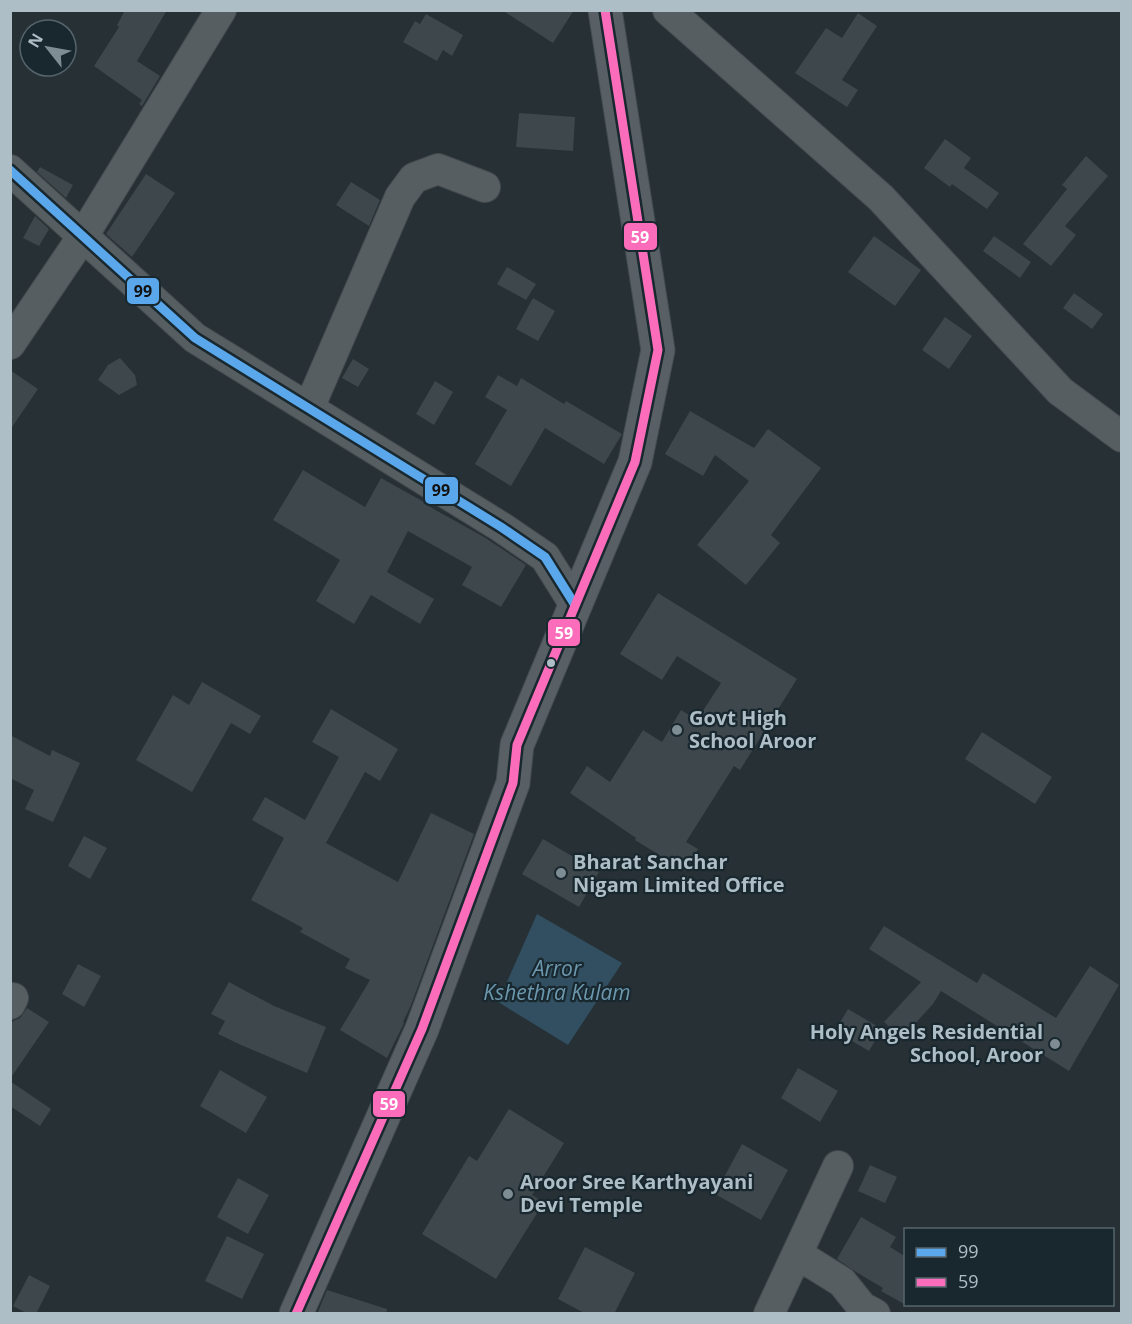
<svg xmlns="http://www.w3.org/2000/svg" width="1132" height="1324" viewBox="0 0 1132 1324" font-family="'Open Sans',sans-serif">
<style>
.water{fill:#314f60}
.building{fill:#3e474b}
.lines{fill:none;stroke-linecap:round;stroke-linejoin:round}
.minor-casing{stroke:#444b4f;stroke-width:32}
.major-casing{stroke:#434c51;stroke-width:35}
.minor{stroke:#565e62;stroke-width:30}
.major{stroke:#586065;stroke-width:33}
.bus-1-casing{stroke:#19282f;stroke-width:14}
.bus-2-casing{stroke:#19282f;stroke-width:14}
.bus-1{stroke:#5aa8eb;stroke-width:9}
.bus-2{stroke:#fb6dba;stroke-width:9}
.bus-dot{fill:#aebec7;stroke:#19282f;stroke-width:2}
.poi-dot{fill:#7e8c94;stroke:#19282f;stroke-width:2}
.labels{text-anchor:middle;stroke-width:4.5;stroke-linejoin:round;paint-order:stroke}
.poi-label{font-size:20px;font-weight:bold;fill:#aebec7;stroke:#19282f;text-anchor:start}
.water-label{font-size:21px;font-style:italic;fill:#6c97ad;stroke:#19282f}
.line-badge{stroke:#19282f;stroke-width:2}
.badge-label{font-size:16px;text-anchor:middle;font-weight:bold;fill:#fff}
.pale-badge-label{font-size:16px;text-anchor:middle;font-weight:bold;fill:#111}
</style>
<rect width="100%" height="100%" fill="#263035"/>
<!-- water -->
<path class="water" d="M537,914l85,49 -54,82 -70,-43z"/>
<!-- building -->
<path class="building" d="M125,10h42l-30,51 23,15 -18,30 -3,-2 3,-4 -48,-34 25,-39 -2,-2z
M502,10h72l-21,33z
M858,13l19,13 -35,54 16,10 -11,17 -52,-34 31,-45 16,10z
M426,14l37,21 -11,21 -9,-6 -6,11 -34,-19 12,-21 5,3z
M519,113l56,4 -2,34 -57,-4z
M945,139l26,19 -7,10 35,25 -12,16 -35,-25 -2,3 -26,-19z
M1086,156l22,20 -43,50 11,9 -25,31 -28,-22 44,-55 -5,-4z
M40,167l33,18 -7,13 -29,-26z
M146,174l29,19 -43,64 -26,-23z
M351,182l29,18 -11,26 -33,-21z
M35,216l14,13 -10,17 -16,-8z
M874,236l47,34 -26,36 -47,-34z
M994,236l37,26 -11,16 -37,-27z
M507,267l29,17 -10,16 -29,-16z
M1074,293l29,21 -11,15 -29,-21z
M533,298l22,13 -17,30 -22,-12z
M945,317l27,19 -23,33 -27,-19z
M120,358l15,17 2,10 -18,10 -21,-15 10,-15z
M353,359l16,10 -11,18 -16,-9z
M10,370l28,19 -28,41z
M498,375l19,11 4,-8 43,26 2,-3 56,33 -18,30 -59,-36 -34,58 -36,-22 32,-54 -22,-13z
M435,381l18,11 -19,33 -18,-11z
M690,411l64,37 14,-19 53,39 -50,67 9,8 -34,42 -49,-40 52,-64 -34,-26 -12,21 -38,-22z
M303,470l62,37 16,-29 43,24 -1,1 61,34 42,28 -25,42 -39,-22 10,-18 -64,-36 -21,41 47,27 -14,25 -49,-29 -17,29 -38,-23 24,-41 -67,-40z
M658,593l139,86 -57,91 -6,-4 -48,76 12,7 -13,22 -50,-31 1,-2 -66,-45 17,-27 23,16 33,-52 19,12 19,-32 16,10 24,-37 -44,-27 -15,24 -42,-26z
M202,682l59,34 -11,18 -19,-11 -39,69 -56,-32 37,-65 16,10z
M331,709l67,40 -18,32 -15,-9 -39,71 72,39 33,-69 43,21 -63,171 -8,17 1,1 -17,35 -47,-28 30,-50 -25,-12 5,-9 -50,-27 3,-4 -52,-28 33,-62 -32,-18 13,-23 40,23 34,-63 -27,-15z
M982,732l70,45 -17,27 -70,-45z
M10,735l40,21 2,-6 28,13 -27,59 -28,-13 9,-19 -24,-12z
M84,836l23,12 -17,31 -22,-13z
M543,839l56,33 -20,35 -57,-33z
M884,926l93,57 6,-10 73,45 34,-52 29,19 -50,86 -128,-80 -8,13 -31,34 -18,-16 37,-40 -52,-33z
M78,964l23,12 -17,31 -22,-13z
M229,982l45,24 52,21 -19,46 -66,-28 -23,-11 7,-13 -14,-7z
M27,1008l22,14 -39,57v-54l3,-4 7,-3z
M848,1009l34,20 -13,22 -34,-20z
M798,1068l40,23 -18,31 -39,-24z
M220,1070l47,27 -21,36 -46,-27z
M10,1081l41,28 -11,17 -30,-20z
M509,1109l55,34 -32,52 12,7 -48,77 -74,-45 47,-78 8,5z
M742,1144l46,26 -27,50 -46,-26z
M870,1165l27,12 -12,26 -27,-12z
M238,1178l31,17 -21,39 -31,-17z
M861,1217l35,20 -6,10 16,10v48l-25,-14 2,-3 -27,-16 -19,-13z
M227,1236l37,18 -22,45 -37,-18z
M585,1247l50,26 -21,41h-28l-28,-15z
M29,1275l21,11 -14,28h-8l-15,-8z
M327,1290l60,19 -1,5h-69z"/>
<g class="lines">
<defs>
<path id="minor" d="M668,10l213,188 179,193 62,46
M10,170l185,168 306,189 44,30 30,48
M10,344l73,-108 138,-226
M309,408l91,-211 14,-19 24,-9 47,18
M10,1004l3,-6
M797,1254l45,28 20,25 13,7
M769,1314l69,-148"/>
<path id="major" d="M296,1314l126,-285 91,-246 4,-38 118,-283 23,-112 -53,-340"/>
</defs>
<!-- minor casing -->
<use href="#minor" class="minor-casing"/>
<!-- major casing -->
<use href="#major" class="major-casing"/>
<!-- minor -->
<use href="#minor" class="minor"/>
<!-- major -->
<use href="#major" class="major"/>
<defs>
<path id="bus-1" d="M10,170l185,168 306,189 44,30 30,48"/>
<path id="bus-2" d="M296,1314l126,-285 91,-246 4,-38 118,-283 23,-112 -53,-340"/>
</defs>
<!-- bus-1 casing -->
<use href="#bus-1" class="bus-1-casing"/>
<!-- bus-2 casing -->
<use href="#bus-2" class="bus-2-casing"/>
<!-- bus-1 -->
<use href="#bus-1" class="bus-1"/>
<!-- bus-2 -->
<use href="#bus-2" class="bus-2"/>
</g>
<!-- markers -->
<circle class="bus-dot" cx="551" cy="663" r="5"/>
<g class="poi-dot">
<circle cx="677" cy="730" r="6"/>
<circle cx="561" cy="873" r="6"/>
<circle cx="1055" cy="1044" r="6"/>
<circle cx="508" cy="1194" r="6"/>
</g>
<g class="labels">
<!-- poi labels -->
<g class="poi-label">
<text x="689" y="725">Govt High<tspan x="689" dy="23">School Aroor</tspan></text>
<text x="573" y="869">Bharat Sanchar<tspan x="573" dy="23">Nigam Limited Office</tspan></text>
<text x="1043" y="1039" text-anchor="end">Holy Angels Residential<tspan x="1043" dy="23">School, Aroor</tspan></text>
<text x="520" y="1189">Aroor Sree Karthyayani<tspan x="520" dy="23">Devi Temple</tspan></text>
</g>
<!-- water labels -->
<g class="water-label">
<text x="557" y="976">Arror<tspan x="557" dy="24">Kshethra Kulam</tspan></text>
</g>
</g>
<g class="line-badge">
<rect x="623" y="222" width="35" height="29" rx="6" fill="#fb6dba"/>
<rect x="126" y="277" width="34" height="28" rx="6" fill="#5aa8eb"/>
<rect x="424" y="476" width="35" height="29" rx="6" fill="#5aa8eb"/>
<rect x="547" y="618" width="34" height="29" rx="6" fill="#fb6dba"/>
<rect x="372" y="1090" width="34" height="28" rx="6" fill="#fb6dba"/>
</g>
<g class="badge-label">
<text x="640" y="243">59</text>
<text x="564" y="639">59</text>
<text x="389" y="1110">59</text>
</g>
<g class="pale-badge-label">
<text x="143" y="297">99</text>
<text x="441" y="496">99</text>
</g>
<!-- border -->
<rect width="1132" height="1324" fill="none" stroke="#aebec7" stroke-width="24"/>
<!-- legend -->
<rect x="904" y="1228" width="210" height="78" fill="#19282f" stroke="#55646c" stroke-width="1.5"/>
<rect x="916" y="1248" width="30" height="9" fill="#5aa8eb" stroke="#55646c" stroke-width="1.5"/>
<text x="958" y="1258" font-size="18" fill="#aebec7">99</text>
<rect x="916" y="1278" width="30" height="9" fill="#fb6dba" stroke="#55646c" stroke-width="1.5"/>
<text x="958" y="1288" font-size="18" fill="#aebec7">59</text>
<!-- north arrow -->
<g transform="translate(48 48) rotate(301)"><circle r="28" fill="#19282f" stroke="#55646c" stroke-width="1.5"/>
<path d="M0-4.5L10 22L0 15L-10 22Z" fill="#7e8c94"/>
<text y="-9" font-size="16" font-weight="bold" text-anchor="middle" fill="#aebec7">N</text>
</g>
</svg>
